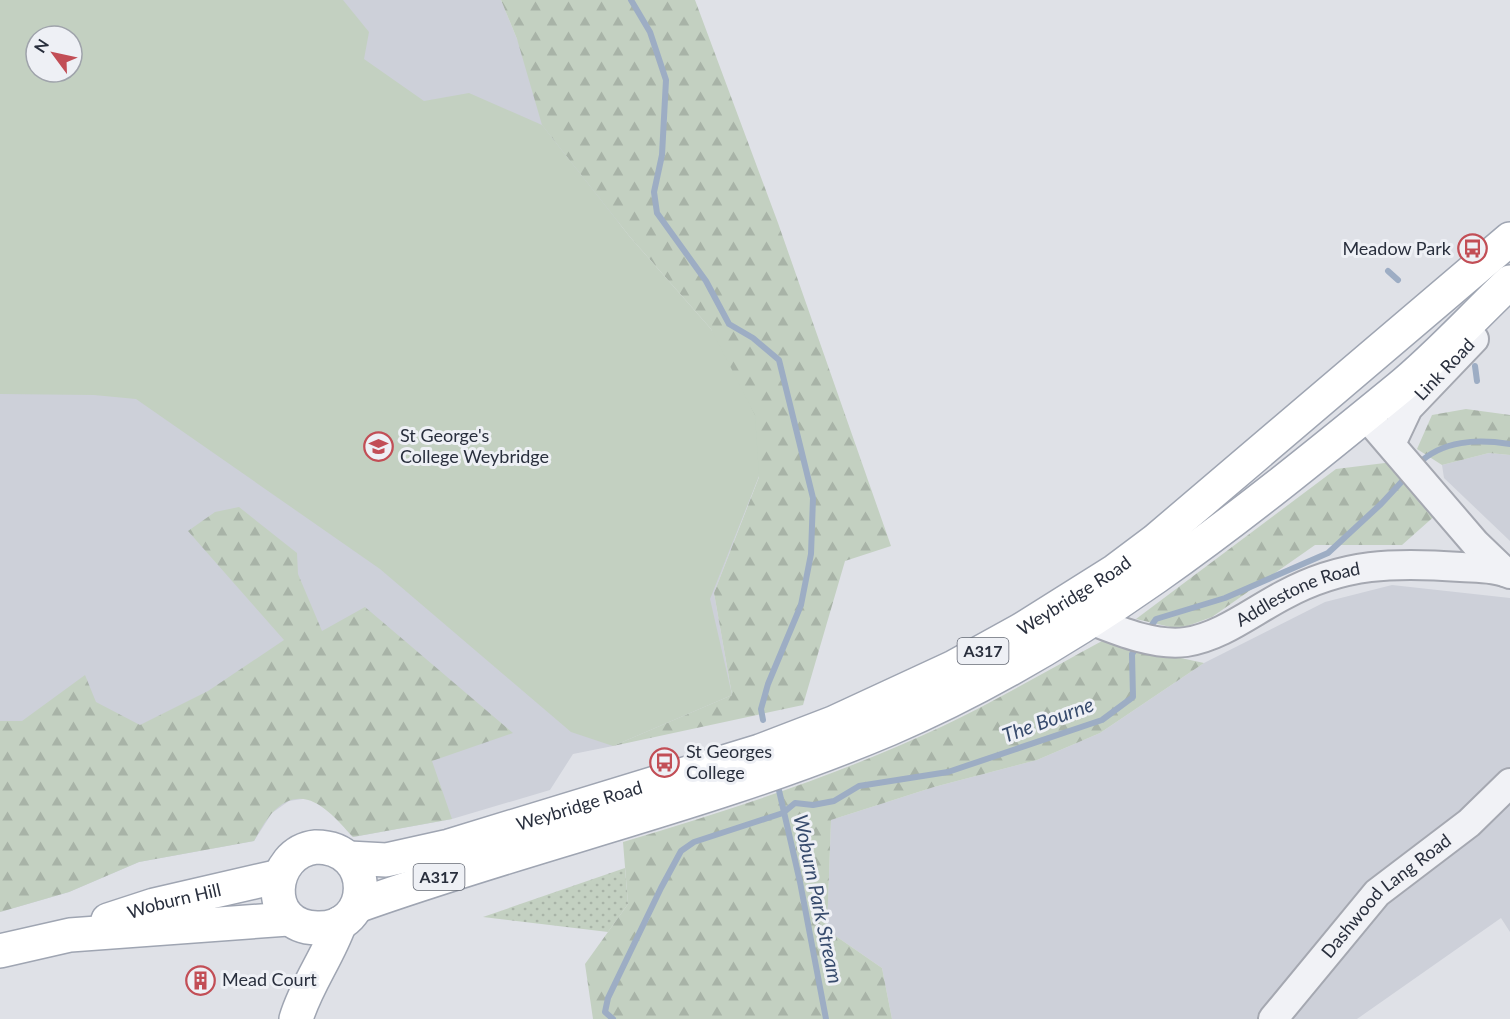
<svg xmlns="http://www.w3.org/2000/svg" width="1510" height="1019" viewBox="0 0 1510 1019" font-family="Lato,sans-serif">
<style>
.built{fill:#cdd0d9;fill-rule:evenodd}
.grass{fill:url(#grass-dots)}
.forest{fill:url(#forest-firs)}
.pitch{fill:#c3d0c1;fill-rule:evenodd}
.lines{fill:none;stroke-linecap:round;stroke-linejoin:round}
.stream{stroke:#9dadc4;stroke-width:6}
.minor-casing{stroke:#a5a8b1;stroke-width:32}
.major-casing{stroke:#9fa5b2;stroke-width:36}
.minor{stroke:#f1f2f6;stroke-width:28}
.major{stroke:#fff;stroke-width:33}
.labels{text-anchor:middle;stroke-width:6;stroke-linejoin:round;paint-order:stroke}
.shield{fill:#eef0f5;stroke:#646974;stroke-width:1.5}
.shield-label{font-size:16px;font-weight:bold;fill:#292f3d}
.poi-label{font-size:18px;fill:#292f3d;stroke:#eef0f5;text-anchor:start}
.street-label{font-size:18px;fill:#292f3d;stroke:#eef0f5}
.water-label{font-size:20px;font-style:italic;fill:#374b6d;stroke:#eef0f5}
</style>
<defs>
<pattern id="grass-dots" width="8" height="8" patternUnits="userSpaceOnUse" patternTransform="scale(1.5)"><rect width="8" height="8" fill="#c3d0c1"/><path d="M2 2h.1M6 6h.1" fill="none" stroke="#a8b3a7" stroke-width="1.8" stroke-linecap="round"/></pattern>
<pattern id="forest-firs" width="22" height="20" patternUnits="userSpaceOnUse" patternTransform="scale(1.5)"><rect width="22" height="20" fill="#c3d0c1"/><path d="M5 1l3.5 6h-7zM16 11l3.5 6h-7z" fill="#a8b3a7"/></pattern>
</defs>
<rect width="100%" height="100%" fill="#dfe1e7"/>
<!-- built -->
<path class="built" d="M0,0h501l16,39 242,437 -45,117 18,102 -119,51 -40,8 -23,36 -98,29 -99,18 -23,-26 -21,-13 -20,3 -17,12 -18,28 -115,21 -70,30 -69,20zM36,36h36v36h-36z
M1489,453l21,2v86l-66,-63 -2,-13z
M1392,585l118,13v334l-9,-14 -144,101h-465l-10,-51 -55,-38 4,-110 103,-33 103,-27 63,-27 104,-70 121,-61z"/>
<!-- grass -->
<path class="grass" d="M625,868l3,36 -20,28 -125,-15z"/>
<!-- forest -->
<path class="forest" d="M501,0h194l83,223 113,323 -46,15 -42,144 -190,41 119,-51 -18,-102 45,-116 -48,-148 -81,-92 -88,-112 -25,-86z
M1466,409l44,6v40l-21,-2 -47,12 -25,-16 15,-34z
M1393,462l45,51 -36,32h-87l-103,72 -33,12 -43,-10 200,-150z
M239,507l58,46 1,21 24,57 43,-24 148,126 -81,28 20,58 -99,18c-22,-24 -49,-58 -81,-24 -7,8 -13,19 -18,28l-115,21 -70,30 -69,20v-191h22l63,-46 11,27 44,23 68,-34 76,-51 -96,-109 27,-19z
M1102,641l102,22 -104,70 -63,27 -103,27 -103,33 -4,110 55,38 10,51h-299l-8,-55 43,-60 -5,-62c110,-33 213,-66 318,-115 55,-26 107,-57 161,-86z"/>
<!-- pitch -->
<path class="pitch" d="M0,0h343l26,32 -5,27 60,42 45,-8 73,32 88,112 81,92 44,86 4,61 -49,123 22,96 -119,51 -42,-14 -191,-163 -244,-170 -42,-4 -94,-1zM36,36h36v36h-36z"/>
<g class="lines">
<!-- stream -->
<path class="stream" d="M631,0l19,32 16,48 -4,75 -8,37 3,21 49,68 23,43 24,14 26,22 34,138 -2,56 -10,51 -33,79 -7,25 2,11
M1388,271l10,9
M1475,366l2,15
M1418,464c25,-24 59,-25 92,-20
M1147,632l9,-13 69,-21 103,-45 53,-49 26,-28
M778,786l22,96 26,137
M613,1019l-8,-7 3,-14 53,-110 20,-37 13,-9 89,-29 12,-10 18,2 21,-4 25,-15 89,-14 154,-52 31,-23 -1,-43 6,-8"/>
<defs>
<g id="minor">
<path d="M1366,416l109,127 30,29"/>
<path id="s1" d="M1391,444l17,-36 66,-69"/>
<path id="s2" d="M1093,621c28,11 63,25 93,21 35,-5 67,-31 98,-47 59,-32 111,-33 177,-28 16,1 34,0 49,7"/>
<path id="s3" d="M1273,1019l104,-126 92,-70 41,-40"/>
</g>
<g id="major">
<path d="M316,847c60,0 58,83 1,81 -55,-1 -48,-76 -1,-81z"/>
<path id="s4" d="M349,858l37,2 63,-14 311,-95 73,-28 121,-56 67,-37 94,-59 40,-30 355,-302"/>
<path d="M357,906c176,-63 360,-104 532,-177 192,-82 350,-210 510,-341 39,-32 74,-71 111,-106"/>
<path id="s5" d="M108,920l46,-15 126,-29"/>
<path d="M0,951l70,-16 218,-16"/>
<path d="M296,1019c10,-34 32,-62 44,-96"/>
</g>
</defs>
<!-- minor casing -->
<use href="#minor" class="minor-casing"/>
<!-- major casing -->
<use href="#major" class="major-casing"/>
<!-- minor -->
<use href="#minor" class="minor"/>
<!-- major -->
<use href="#major" class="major"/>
</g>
<!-- icons -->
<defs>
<symbol id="bus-ring" viewBox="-11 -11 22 22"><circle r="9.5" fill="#eef0f5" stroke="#c24e56" stroke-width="1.5"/><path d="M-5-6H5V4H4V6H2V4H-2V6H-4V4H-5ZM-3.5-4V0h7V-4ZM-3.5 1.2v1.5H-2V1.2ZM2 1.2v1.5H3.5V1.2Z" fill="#c24e56"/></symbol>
<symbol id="school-ring" viewBox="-11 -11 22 22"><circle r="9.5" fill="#eef0f5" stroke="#c24e56" stroke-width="1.5"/><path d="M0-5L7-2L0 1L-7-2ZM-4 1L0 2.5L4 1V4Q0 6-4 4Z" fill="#c24e56"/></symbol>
<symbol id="building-ring" viewBox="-11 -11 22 22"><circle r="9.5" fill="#eef0f5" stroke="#c24e56" stroke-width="1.5"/><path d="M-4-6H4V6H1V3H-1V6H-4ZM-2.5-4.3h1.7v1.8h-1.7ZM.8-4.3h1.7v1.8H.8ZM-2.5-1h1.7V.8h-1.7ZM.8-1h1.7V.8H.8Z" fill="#c24e56"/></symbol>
</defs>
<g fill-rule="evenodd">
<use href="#bus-ring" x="1456" y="232" width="33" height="33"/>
<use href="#school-ring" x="362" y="430" width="33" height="33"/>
<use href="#bus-ring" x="648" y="746" width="33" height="33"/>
<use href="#building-ring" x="184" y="964" width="33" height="33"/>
</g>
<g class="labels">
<!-- shield labels -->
<g class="shield">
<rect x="957.5" y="638" width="51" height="26" rx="4.5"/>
<rect x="413.5" y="864" width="51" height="26" rx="4.5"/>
</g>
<g class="shield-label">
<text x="983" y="657">A317</text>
<text x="439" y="883">A317</text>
</g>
<!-- poi labels -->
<g class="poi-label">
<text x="1451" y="255" text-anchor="end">Meadow Park</text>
<text x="400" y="442">St George's<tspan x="400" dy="21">College Weybridge</tspan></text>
<text x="686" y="758">St Georges<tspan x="686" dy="21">College</tspan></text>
<text x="222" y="986">Mead Court</text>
</g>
<!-- street labels -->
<g class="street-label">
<text dy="6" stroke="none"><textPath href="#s1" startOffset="93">Link Road</textPath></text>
<text dy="6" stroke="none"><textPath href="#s4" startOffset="778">Weybridge Road</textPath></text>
<text dy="6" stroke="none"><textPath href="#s2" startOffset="219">Addlestone Road</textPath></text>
<text dy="6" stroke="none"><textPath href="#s4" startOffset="238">Weybridge Road</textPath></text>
<text dy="6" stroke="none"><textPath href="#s3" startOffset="168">Dashwood Lang Road</textPath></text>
<text dy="6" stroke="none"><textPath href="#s5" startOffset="69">Woburn Hill</textPath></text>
</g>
<!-- water labels -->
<g class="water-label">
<text transform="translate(1048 720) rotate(-20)" y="7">The Bourne</text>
<text transform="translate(818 899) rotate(78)" y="7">Woburn Park Stream</text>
</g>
</g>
<!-- north arrow -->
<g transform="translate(54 54) rotate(303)"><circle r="28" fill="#eef0f5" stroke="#9fa3ab" stroke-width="1.5"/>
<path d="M0-4.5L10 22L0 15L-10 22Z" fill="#c24e56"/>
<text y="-9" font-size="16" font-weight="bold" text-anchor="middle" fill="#292f3d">N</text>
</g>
</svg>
